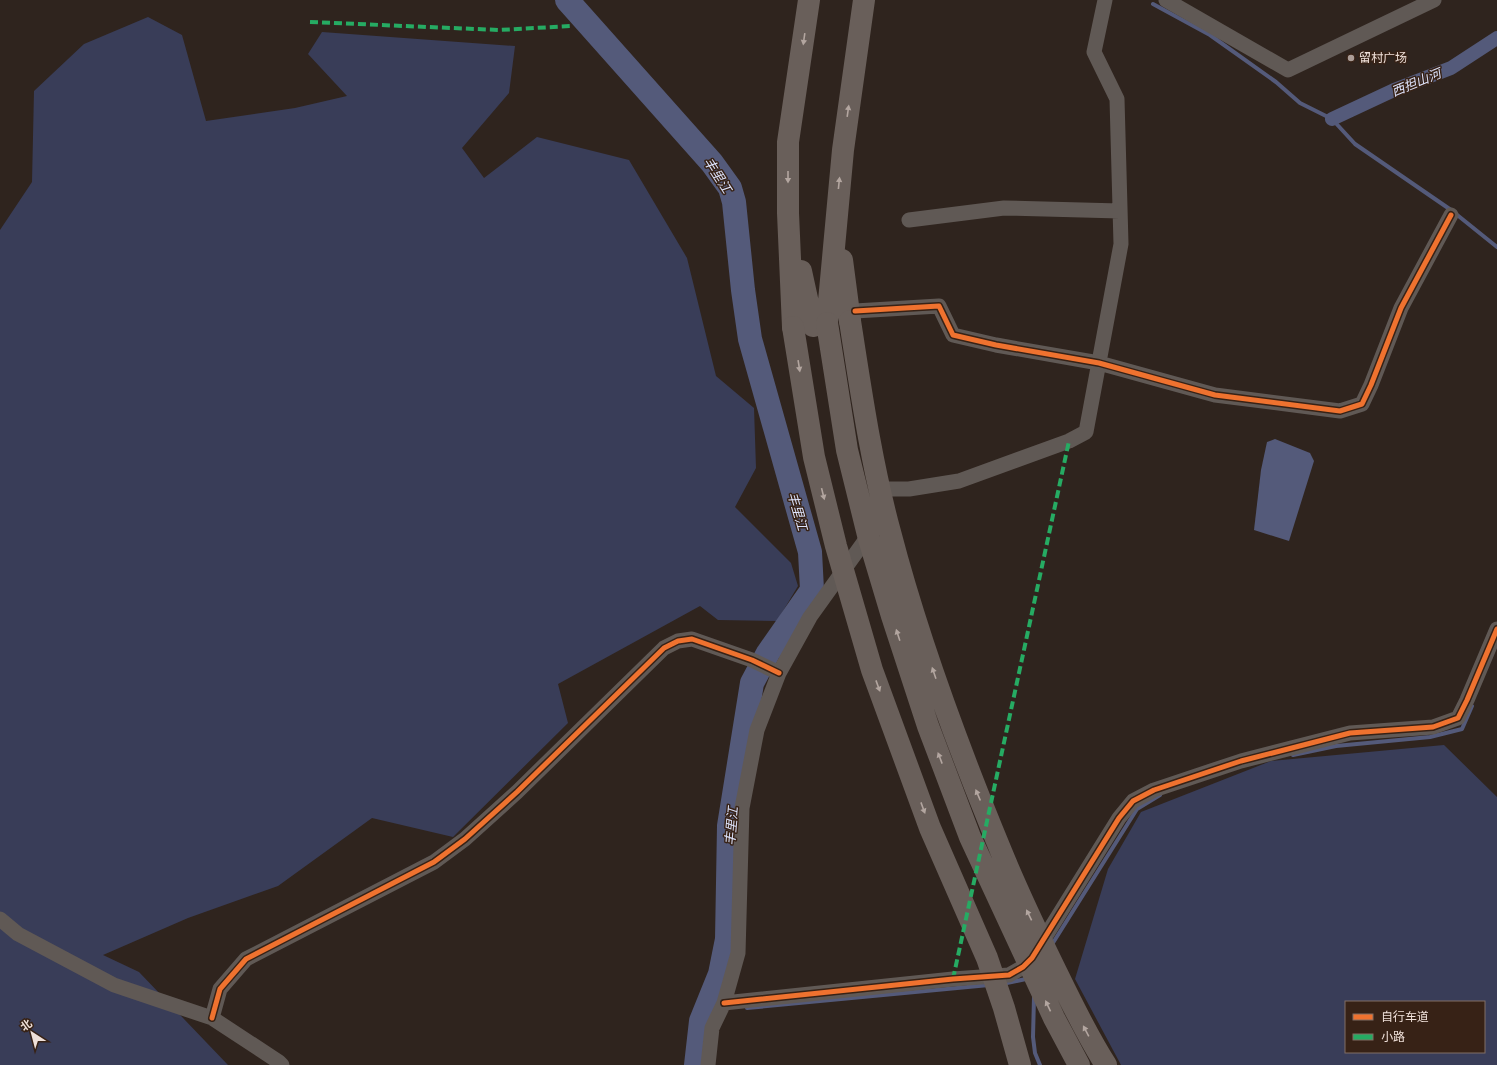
<svg xmlns="http://www.w3.org/2000/svg" width="1497" height="1065" viewBox="0 0 1497 1065" font-family="'PT Sans Narrow','Noto Sans SC',sans-serif">
<style>
.green{fill:#393d58;fill-rule:evenodd}
.water{fill:#545a7a}
.lines{fill:none;stroke-linecap:round;stroke-linejoin:round}
.stream{stroke:#545a7a;stroke-width:4}
.canal{stroke:#545a7a;stroke-width:14}
.river{stroke:#545a7a;stroke-width:24}
.minor{stroke:#605955;stroke-width:15}
.highway{stroke:#695f5a;stroke-width:22}
.highway-bridge{stroke:#695f5a;stroke-width:22}
.quiet{stroke:#26ab63;stroke-width:4;stroke-dasharray:8 4;stroke-linecap:butt}
.cycleway-casing{stroke:#372216;stroke-width:8}
.cycleway{stroke:#ef722f;stroke-width:5}
.oneway{fill:#b3a6a0}
.poi-dot{fill:#ac9e98;stroke:#372216;stroke-width:1.5}
.labels{text-anchor:middle;stroke-width:3;stroke-linejoin:round;paint-order:stroke}
.poi-label{font-size:12px;fill:#efe0d9;stroke:#372216;text-anchor:start}
.water-label{font-size:13px;font-style:italic;fill:#dde3fc;stroke:#372216}
</style>
<rect width="100%" height="100%" fill="#2f241e"/>
<!-- green -->
<path class="green" d="M148,17l34,18 24,86 89,-13 52,-12 -39,-42 14,-22 193,14 -6,47 -47,55 22,30 53,-41 92,23 58,98 29,118 38,32 2,60 -21,39 56,56 7,23 -21,35 -59,-1 -18,-14 -142,78 10,39 -115,114 -81,-19 -94,68 -90,32 -85,37 36,17 89,93h-228v-835l32,-48 2,-91 50,-47z
M1444,745l53,52v268h-376l-46,-86 33,-110 33,-57 130,-51zM1346,1002h138v50h-138z"/>
<!-- water -->
<path class="water" d="M1275,439l35,14 4,8 -25,80 -35,-11 7,-60 6,-28z"/>
<g class="lines">
<!-- stream -->
<path class="stream" d="M1153,4l57,31 66,47 24,21 32,16 23,25 96,66 46,37
M1293,755l43,-9 94,-9 32,-8 10,-23
M1051,946l86,-137 23,-14
M1002,984l24,-5 2,-2
M1034,997l-1,40 2,16 5,12
M747,1008l242,-23
M705,1012h2"/>
<!-- canal -->
<path class="canal" d="M1332,119l62,-29 57,-22 46,-30"/>
<!-- river -->
<path class="river" d="M567,0l145,163 18,25 4,14 9,88 7,49 60,213 2,38 -44,63 -16,30 -23,143 -2,113 -7,35 -19,47 -5,44"/>
<!-- minor -->
<path class="minor" d="M1166,0l122,70 146,-70
M909,220l95,-12 116,3
M855,311l84,-5 14,29 43,10 103,18 116,32 125,16 22,-7 9,-19 30,-77 50,-93
M879,489h30l50,-8 110,-40 17,-9 35,-188 -4,-145 -23,-47 11,-52
M0,919l18,15 96,51 98,33 67,44 3,3
M724,1003l229,-24 56,-4 14,-8 9,-9 87,-140 14,-17 21,-11 87,-29 109,-28 83,-6 25,-9 9,-18 30,-71
M212,1018l8,-29 26,-30 188,-97 31,-23 52,-47 147,-144 14,-7 14,-2 60,21 27,13
M708,1065l4,-37 12,-25 14,-50 4,-145 15,-78 22,-57 31,-56 61,-85"/>
<!-- highway -->
<path class="highway" d="M842,260l8,61
M801,271l12,55
M827,323l16,-173 21,-150
M793,327l-5,-114v-71l21,-142"/>
<!-- highway-bridge -->
<path class="highway-bridge" d="M850,321c11,70 21,141 40,211 28,108 68,215 111,319 16,39 34,77 53,116 16,33 32,67 52,98
M827,323l20,127 22,89 23,77 36,110 42,111 84,181 25,47
M793,327l21,130 22,89 36,124 58,158 57,130 17,50 16,57"/>
<!-- quiet -->
<path class="quiet" d="M310,22l189,8 72,-4
M953,979l116,-538"/>
<defs>
<path id="cycleway" d="M855,311l84,-5 14,29 43,10 103,18 116,32 125,16 22,-7 9,-19 30,-77 50,-93
M724,1003l229,-24 56,-4 14,-8 9,-9 87,-140 14,-17 21,-11 87,-29 109,-28 83,-6 25,-9 9,-18 30,-71
M212,1018l8,-29 26,-30 188,-97 31,-23 52,-47 147,-144 14,-7 14,-2 60,21 27,13"/>
</defs>
<!-- cycleway casing -->
<use href="#cycleway" class="cycleway-casing"/>
<!-- cycleway -->
<use href="#cycleway" class="cycleway"/>
</g>
<!-- one-way arrows -->
<defs><path id="oneway-solid" d="M-6-.8H1V-3.2L6.5 0L1 3.2V.8H-6Z"/></defs>
<g class="oneway">
<use href="#oneway-solid" transform="translate(804 39) rotate(98)"/>
<use href="#oneway-solid" transform="translate(848 111) rotate(-82)"/>
<use href="#oneway-solid" transform="translate(788 177) rotate(90)"/>
<use href="#oneway-solid" transform="translate(839 183) rotate(-84)"/>
<use href="#oneway-solid" transform="translate(799 366) rotate(81)"/>
<use href="#oneway-solid" transform="translate(823 494) rotate(76)"/>
<use href="#oneway-solid" transform="translate(898 635) rotate(-108)"/>
<use href="#oneway-solid" transform="translate(934 673) rotate(-109)"/>
<use href="#oneway-solid" transform="translate(878 686) rotate(70)"/>
<use href="#oneway-solid" transform="translate(940 758) rotate(-111)"/>
<use href="#oneway-solid" transform="translate(978 795) rotate(-113)"/>
<use href="#oneway-solid" transform="translate(923 808) rotate(70)"/>
<use href="#oneway-solid" transform="translate(1029 915) rotate(-116)"/>
<use href="#oneway-solid" transform="translate(1048 1006) rotate(-115)"/>
<use href="#oneway-solid" transform="translate(1086 1031) rotate(-118)"/>
</g>
<!-- markers -->
<circle class="poi-dot" cx="1351" cy="58" r="4"/>
<g class="labels">
<!-- poi labels -->
<g class="poi-label">
<text x="1359" y="62">留村广场</text>
</g>
<!-- water labels -->
<g class="water-label">
<text transform="translate(1416 82) rotate(-22)" y="5">西担山河</text>
<text transform="translate(718 175) rotate(57)" y="5">丰里江</text>
<text transform="translate(798 511) rotate(74)" y="5">丰里江</text>
<text transform="translate(731 826) rotate(-85)" y="5">丰里江</text>
</g>
</g>
<!-- legend -->
<rect x="1345" y="1001" width="140" height="52" fill="#372216" stroke="#816e64"/>
<rect x="1353" y="1014" width="20" height="6" fill="#ef722f" stroke="#816e64"/>
<text x="1381" y="1021" font-size="12" fill="#efe0d9">自行车道</text>
<rect x="1353" y="1034" width="20" height="6" fill="#26ab63" stroke="#816e64"/>
<text x="1381" y="1041" font-size="12" fill="#efe0d9">小路</text>
<!-- north arrow -->
<g transform="translate(32 1033) rotate(324)" stroke="#372216" stroke-width="3" paint-order="stroke">
<path d="M0-3L7 15L0 10L-7 15Z" fill="#efe0d9"/>
<text y="-6" font-size="11" font-weight="bold" text-anchor="middle" fill="#efe0d9">北</text>
</g>
</svg>
